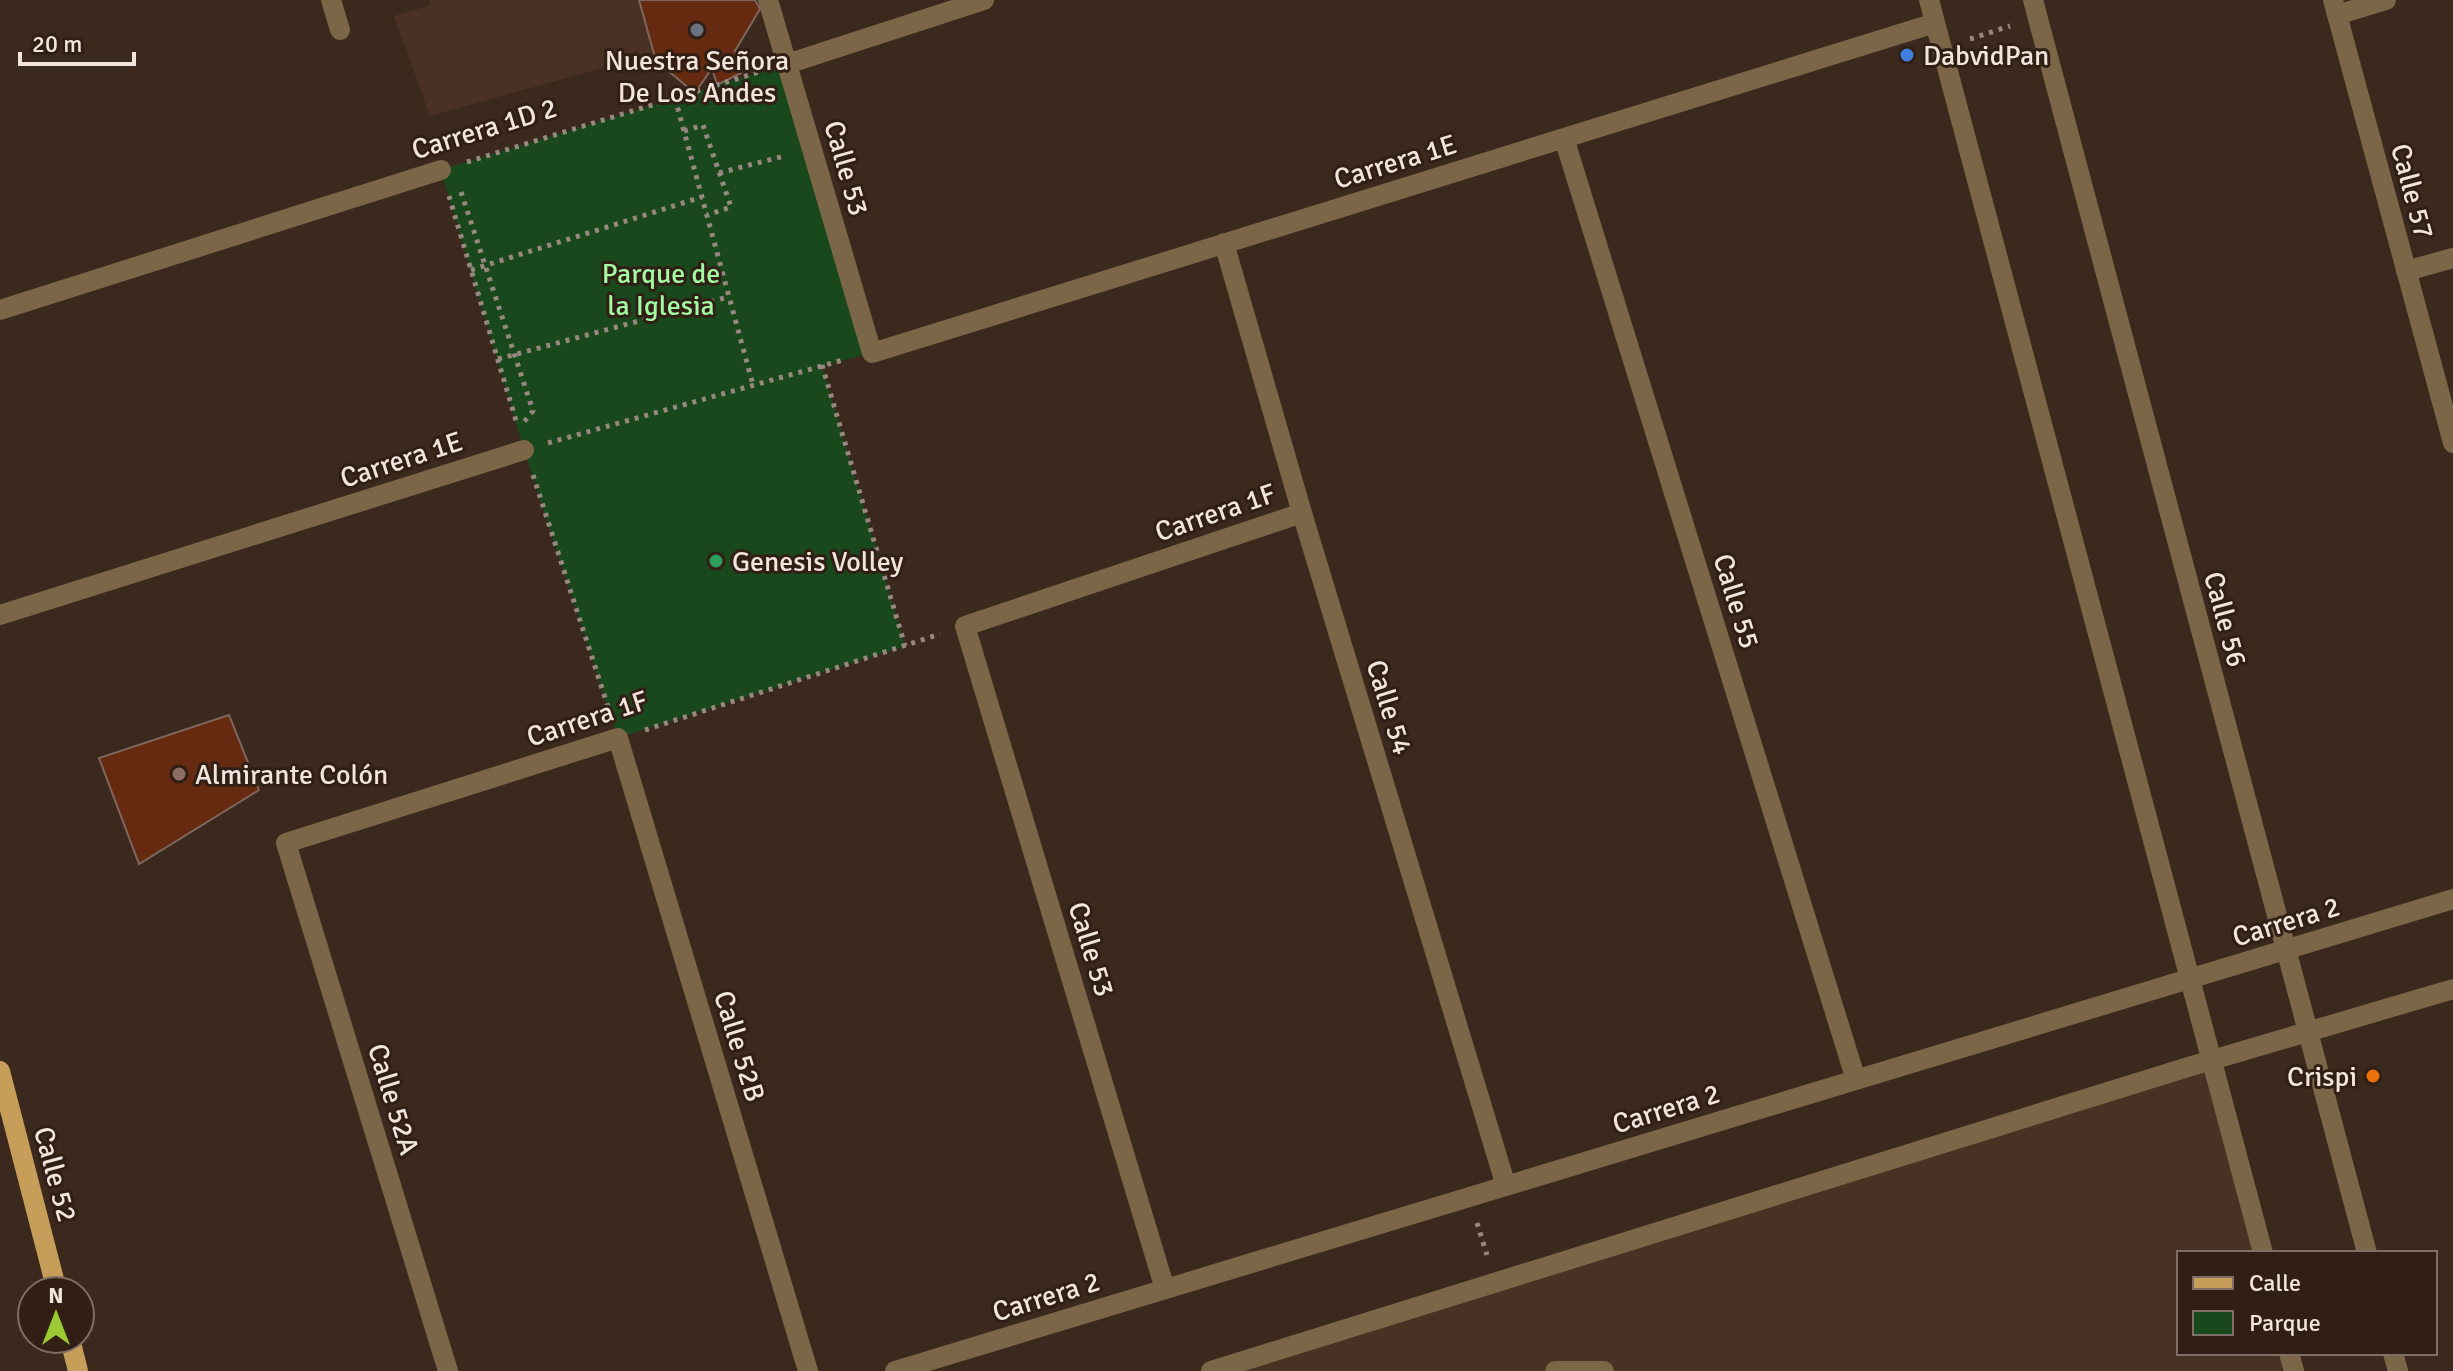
<svg xmlns="http://www.w3.org/2000/svg" width="2453" height="1371" viewBox="0 0 2453 1371" font-family="Signika,sans-serif">
<style>
.built{fill:#493123}
.green{fill:#19481c}
.building{fill:#652a10;stroke:#7d665d;stroke-width:2}
.lines{fill:none;stroke-linecap:round;stroke-linejoin:round}
.path{stroke:#97887f;stroke-width:5;stroke-dasharray:4 6;stroke-linecap:butt}
.minor{stroke:#7b6647;stroke-width:20}
.major{stroke:#c79d5a;stroke-width:20}
.worship-dot{fill:#6b7280;stroke:#311f15;stroke-width:3}
.shop-dot{fill:#3f7fe0;stroke:#311f15;stroke-width:3}
.leisure-dot{fill:#2e9e5b;stroke:#311f15;stroke-width:3}
.education-dot{fill:#8d6e63;stroke:#311f15;stroke-width:3}
.food-dot{fill:#e8710a;stroke:#311f15;stroke-width:3}
.labels{text-anchor:middle;stroke-width:6;stroke-linejoin:round;paint-order:stroke}
.poi-label{font-size:28px;fill:#f1e5de;stroke:#311f15;text-anchor:start}
.street-label{font-size:28px;fill:#f1e5de;stroke:#311f15}
.park-label{font-size:28px;fill:#a2fba3;stroke:#311f15}
</style>
<rect width="100%" height="100%" fill="#3b291e"/>
<!-- built -->
<path class="built" d="M430,0h209l17,61 -14,2 -4,-13 -35,18 -173,48 -36,-100 37,-11z
M2212,1062l51,191h-84v100h110l5,18h-1083z"/>
<!-- green -->
<path class="green" d="M787,64l85,289 -50,13 83,280 -287,92 -94,-288 -83,-280z"/>
<!-- building -->
<path class="building" d="M639,0h116l5,9 -25,42 6,22 -24,12 -5,-17 -17,25 -39,-32z
M229,715l30,75 -120,74 -40,-106z"/>
<g class="lines">
<!-- path -->
<path class="path" d="M1970,39l40,-13
M675,98l78,287
M684,131l19,-6 28,82 -24,8
M467,162l292,-90
M719,173l65,-17
M461,192l72,219 -10,12
M449,196l68,228
M471,270l231,-73
M498,359l230,-62
M822,365l83,281
M548,443l295,-83
M533,475l77,238
M645,730l295,-96
M1477,1223l10,32"/>
<!-- minor -->
<path class="minor" d="M331,0l9,30
M768,0l104,353 1063,-330
M1929,0l334,1253
M2033,0l334,1253
M2333,0l120,443
M2337,15l49,-15
M787,64l197,-64
M1564,138l292,942
M1224,243l78,270 204,673
M2406,271l47,-13
M0,310l441,-140
M0,615l524,-165
M1165,1289l-200,-663 337,-113
M2289,1353l5,18
M2393,1353l5,18
M448,1371l-162,-528 332,-105 190,633
M895,1371l1558,-472
M1211,1371l974,-303 268,-79
M1555,1371h49"/>
<!-- major -->
<path class="major" d="M0,1071l57,220
M70,1339l8,32"/>
</g>
<!-- markers -->
<circle class="worship-dot" cx="697" cy="30" r="8"/>
<circle class="shop-dot" cx="1907" cy="55" r="8"/>
<circle class="leisure-dot" cx="716" cy="561" r="8"/>
<circle class="education-dot" cx="179" cy="774" r="8"/>
<circle class="food-dot" cx="2373" cy="1076" r="8"/>
<g class="labels">
<!-- poi labels -->
<g class="poi-label">
<text x="1923" y="65">DabvidPan</text>
<text x="697" y="70" text-anchor="middle">Nuestra Señora<tspan x="697" dy="32">De Los Andes</tspan></text>
<text x="732" y="571">Genesis Volley</text>
<text x="195" y="784">Almirante Colón</text>
<text x="2357" y="1086" text-anchor="end">Crispi</text>
</g>
<!-- street labels -->
<g class="street-label">
<text transform="translate(484 128) rotate(-17)" y="10">Carrera 1D 2</text>
<text transform="translate(1395 161) rotate(-17)" y="10">Carrera 1E</text>
<text transform="translate(847 168) rotate(74)" y="10">Calle 53</text>
<text transform="translate(2413 191) rotate(75)" y="10">Calle 57</text>
<text transform="translate(401 459) rotate(-18)" y="10">Carrera 1E</text>
<text transform="translate(1215 512) rotate(-19)" y="10">Carrera 1F</text>
<text transform="translate(1737 601) rotate(73)" y="10">Calle 55</text>
<text transform="translate(2226 619) rotate(75)" y="10">Calle 56</text>
<text transform="translate(1390 707) rotate(73)" y="10">Calle 54</text>
<text transform="translate(587 718) rotate(-18)" y="10">Carrera 1F</text>
<text transform="translate(2286 921) rotate(-17)" y="10">Carrera 2</text>
<text transform="translate(1092 949) rotate(73)" y="10">Calle 53</text>
<text transform="translate(740 1046) rotate(73)" y="10">Calle 52B</text>
<text transform="translate(394 1099) rotate(73)" y="10">Calle 52A</text>
<text transform="translate(1666 1108) rotate(-17)" y="10">Carrera 2</text>
<text transform="translate(56 1174) rotate(75)" y="10">Calle 52</text>
<text transform="translate(1046 1296) rotate(-17)" y="10">Carrera 2</text>
</g>
<!-- park labels -->
<g class="park-label">
<text x="661" y="283">Parque de<tspan x="661" dy="32">la Iglesia</tspan></text>
</g>
</g>
<!-- legend -->
<rect x="2177" y="1251" width="260" height="104" fill="#311f15" stroke="#7e6e65" stroke-width="2"/>
<rect x="2193" y="1277" width="40" height="12" fill="#c79d5a" stroke="#7e6e65" stroke-width="2"/>
<text x="2249" y="1291" font-size="24" fill="#f1e5de">Calle</text>
<rect x="2193" y="1311" width="40" height="24" fill="#19481c" stroke="#7e6e65" stroke-width="2"/>
<text x="2249" y="1331" font-size="24" fill="#f1e5de">Parque</text>
<!-- north arrow -->
<g transform="translate(56 1315)"><circle r="38" fill="#311f15" stroke="#7e6e65" stroke-width="2"/>
<path d="M0-6L14 30L0 20L-14 30Z" fill="#9cca32"/>
<text y="-12" font-size="22" font-weight="bold" text-anchor="middle" fill="#f1e5de">N</text>
</g>
<!-- scale -->
<path d="M20 52v12h114v-12" fill="none" stroke="#f1e5de" stroke-width="4"/>
<text x="32" y="52" font-size="24" fill="#f1e5de" stroke="#311f15" stroke-width="6" paint-order="stroke">20 m</text>
</svg>
